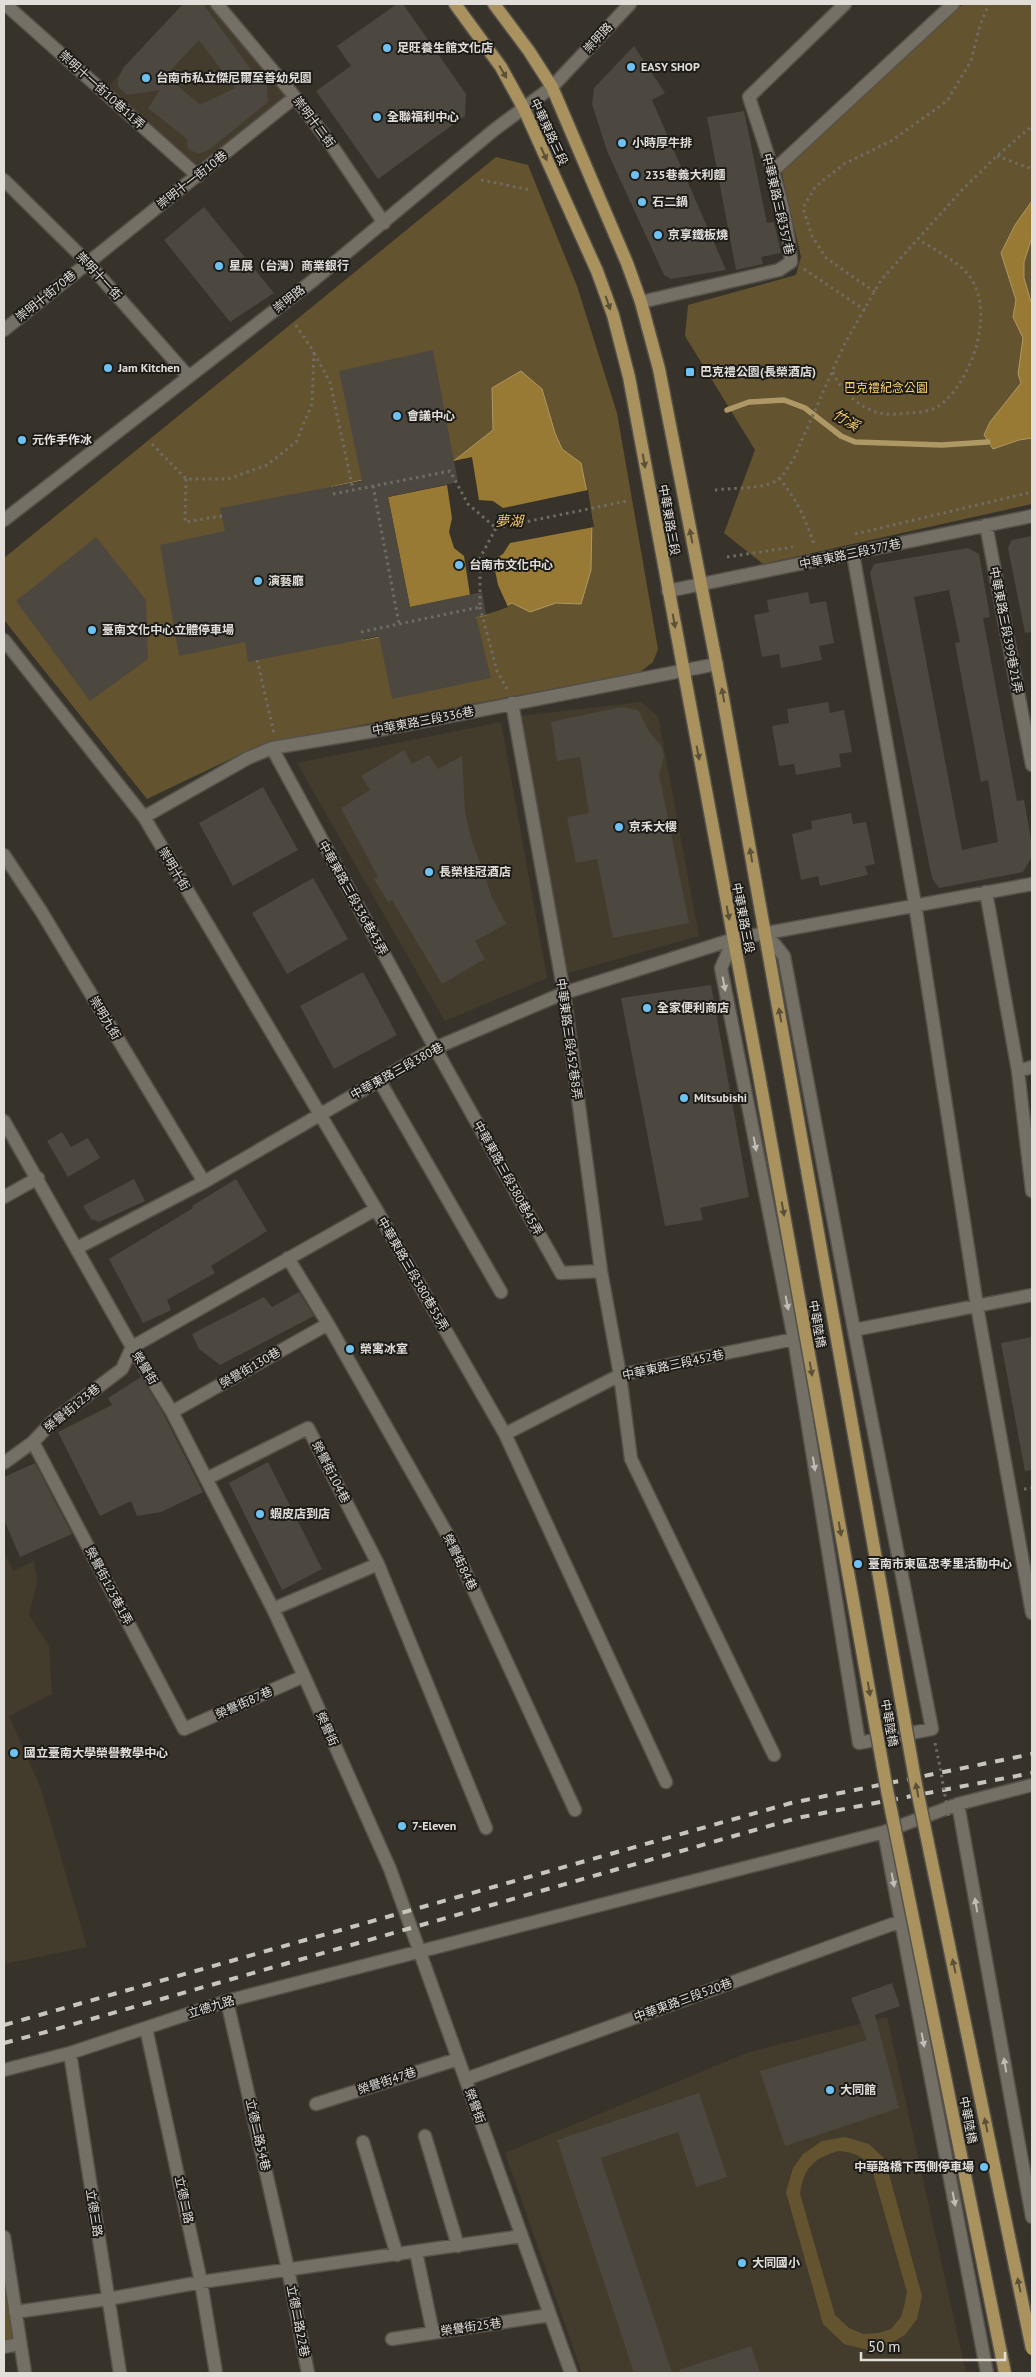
<svg xmlns="http://www.w3.org/2000/svg" width="1036" height="2377" viewBox="0 0 1036 2377" font-family="'PT Sans','Noto Sans TC',sans-serif">
<style>
.built{fill:#433c2d}
.green{fill:#64532f;fill-rule:evenodd}
.water{fill:#987a34;stroke:#ae9866}
.pier{fill:#37332a;fill-rule:evenodd}
.lines{fill:none;stroke-linecap:round;stroke-linejoin:round}
.stream{stroke:#ae9866;stroke-width:5.5}
.building{fill:#4c483f;fill-rule:evenodd}
.minor-casing{stroke:#55514a;stroke-width:15}
.major-casing{stroke:#55514a;stroke-width:15}
.path{stroke:#6f6c64;stroke-width:3;stroke-dasharray:2.5 4;stroke-linecap:butt}
.minor{stroke:#757066;stroke-width:12}
.major{stroke:#a9925e;stroke-width:12}
.rail{stroke:#c8c5bf;stroke-width:4;stroke-dasharray:9 9;stroke-linecap:butt}
.major-bridge-casing{stroke:#55514a;stroke-width:15;stroke-linecap:butt}
.path-bridge{stroke:#6f6c64;stroke-width:3;stroke-dasharray:2.5 4;stroke-linecap:butt}
.major-bridge{stroke:#a9925e;stroke-width:12}
.oneway{fill:#5b5137}
.oneway2{fill:#c1bdb6}
.poi-dot{fill:#6ec2f3;stroke:#1c1b17;stroke-width:2}
.labels{text-anchor:middle;stroke-width:4;stroke-linejoin:round;paint-order:stroke}
.street-label{font-size:12px;fill:#e1ded9;stroke:#1c1b17}
.poi-label{font-size:12px;font-weight:bold;fill:#e1ded9;stroke:#1c1b17;text-anchor:start}
.park-label{font-size:12px;fill:#fdd270;stroke:#1c1b17}
.water-label{font-size:14px;font-style:italic;fill:#f4c968;stroke:#1c1b17}
</style>
<rect width="100%" height="100%" fill="#37332a"/>
<!-- built -->
<path class="built" d="M183,4h27l80,93 -92,72 -92,-80z
M641,702l17,14 41,220 -131,37 -48,-257z
M501,722l46,256 -102,43 -148,-258z
M4,1551l9,20 21,-10 3,20 -8,34 20,31 3,48 -43,22 32,73 46,158 -83,17z
M887,2017l79,356h-384l-77,-220 244,-101z"/>
<!-- green -->
<path class="green" d="M963,4h69v500l-269,60 -39,-31 31,-83 -70,-114 3,-31 108,-30 5,-18 -20,-88z
M496,157l32,8 49,121 40,127 41,236 -5,13 -13,10 -378,72 -115,55 -143,-179v-62z
M845,2137l24,7 16,15 37,137 -5,23 -12,16 -18,10 -19,5 -24,-6 -21,-20 -37,-132 7,-24 10,-14 19,-13zM838,2151c15,1 23,4 33,15l36,126 -3,15 -3,10 -10,12 -12,4 -16,1 -14,-6 -14,-13 -35,-121c4,-27 13,-35 38,-43z
M4,2265l15,79 -15,3z"/>
<!-- water -->
<path class="water" d="M1032,201v36l-8,25v16l8,27v133l-13,2 -26,9 -9,-14 6,-13 31,-39 -3,-9 5,-36 -10,-21 3,-17 -15,-47 14,-28z
M521,371l21,18 13,44 7,16 19,14 11,55 -1,52 -10,34 -25,-1 -26,9 -18,-9 -26,12 -123,25 -32,-153 124,-27 38,-30 -1,-42z"/>
<!-- pier -->
<path class="pier" d="M472,457l7,43 14,1 10,7 85,-18 6,37 -84,16 -7,11 -10,6 5,25 10,22 -22,8 -123,25 -32,-153zM447,485l5,33 -3,14 5,16 10,8 6,39 -60,12 -22,-110z"/>
<g class="lines">
<!-- stream -->
<path class="stream" d="M727,410l22,-8 35,-2 21,8 36,28 14,6 87,3 46,-3"/>
</g>
<!-- building -->
<path class="building" d="M183,4h20l49,67 15,14 1,17 -58,47 -11,5 -11,-5 -1,-10 -39,-31 12,-18 -33,5 -9,-8v-8l5,-11zM199,40l36,48 -35,17 -28,-24 1,-4 -3,-6z
M397,4h6l63,90 -1,22 -87,63 -62,-88 35,-25 -14,-20z
M634,46l31,47 -13,7 74,170 -55,9 -7,-4 -57,-124 -15,-47 2,-16z
M744,111l23,112 7,-1 7,31 -20,4 2,7 -27,6 -29,-153z
M204,207l70,86 -44,29 -66,-82z
M433,350l25,132 -70,15 22,110 72,-15 4,23 -10,2 15,61 -99,21 -13,-63 -131,26 -3,-20 -66,14 -19,-111 65,-14 -5,-23 142,-27 -23,-110z
M1032,536v96l-7,1 -17,-85 4,-8z
M96,537l50,63 2,59 -58,42 -74,-100z
M968,548l11,6 11,63 -7,1 34,183 7,-1 8,45v12l-9,15 -84,16 -7,-10 -62,-305 4,-9zM949,590l11,52 -5,1 26,139 7,-2 10,62 -36,8 -48,-253z
M808,592l2,12 16,-3 8,42 -15,3 3,14 -41,8 -2,-14 -17,3 -8,-42 15,-3 -2,-12z
M828,702l2,11 14,-3 8,42 -13,2 2,13 -45,8 -2,-11 -15,2 -7,-40 17,-3 -2,-14z
M621,707l17,3 12,23 12,14 2,9 -5,18 30,149 -76,15 -16,-79 -21,4 -9,-46 22,-4 -9,-56 -23,4 -6,-39z
M404,750l8,14 17,-9 9,14 24,-13 3,56 6,26 21,59 14,27 -31,17 10,18 -43,25 -50,-84 -4,2 -14,-23 4,-2 -37,-69 29,-18 -9,-14z
M263,787l35,63 -65,36 -34,-63z
M851,813l2,11 13,-2 9,42 -10,2 3,9 -48,11 -2,-10 -17,4 -9,-46 20,-5 -1,-8z
M313,878l35,61 -61,35 -35,-61z
M363,972l34,63 -63,34 -34,-63z
M711,985l38,212 -49,11 3,12 -38,6 -44,-228z
M62,1132l9,15 17,-9 12,20 -32,19 -21,-36z
M134,1179l11,22 -46,21 -8,-3 -8,-13z
M236,1179l31,52 -56,35 4,7 -48,27 4,10 -28,13 -34,-64 84,-51 -1,-2z
M299,1292l15,24 -94,49 -21,-16 -7,-15 72,-37 8,10z
M1032,1337v133l-7,1 -24,-128z
M141,1377l21,34 41,81 -42,20 -24,4 -6,-15 -31,15 -42,-84 54,-27 -4,-7z
M268,1462l54,107 -40,21 -53,-107z
M35,1463l37,71 -52,23 -16,-37v-43z
M892,1983l8,23 -25,9 24,93 -114,38 -25,-75 107,-31 -16,-42z
M699,2093l28,84 -31,10 -18,-55 -77,26 71,215h-38l-77,-233z
M751,2346l9,27h-80l-1,-3z"/>
<g class="lines">
<defs>
<path id="minor" d="M5,4l193,172
M217,4l78,93 35,46 54,80
M773,171l180,-167
M4,180l84,83 100,113
M641,302l138,-32 12,-8c-4,-57 -25,-112 -42,-165l96,-93
M4,330l291,-233
M4,520l311,-241 179,-149 58,-43 78,-83
M986,525l46,240
M853,554l62,350 62,402 55,307
M668,591l364,-75
M4,640l140,177 232,392 129,225 161,348
M512,703l52,290 37,278 19,104 11,84 143,296
M272,748l163,300 126,225 40,-2
M144,817l104,-59 24,-10 102,-17 343,-67
M4,855l37,56 163,271
M986,892l32,179 14,120
M734,939l-13,29 73,371 65,404 73,-14 -78,-399 -70,-374 -19,-24
M1018,1071l14,-4
M379,1080l122,212
M4,1121l128,226 40,65 101,197 31,67 86,193 181,504
M4,1197l34,-19
M77,1248l127,-66 231,-134 129,-55 170,-54 298,-55
M288,1258l40,66 123,217 124,269
M854,1330l178,-35
M172,1412l156,-88
M505,1434l115,-59 174,-36
M33,1442l151,287 120,-53
M4,1463l29,-21 20,-21 69,-52 10,-22 244,-138
M206,1479l102,-51 70,136
M273,1609l105,-45 108,264
M958,1804l74,413
M884,1832l103,541
M227,2001l61,268 20,104
M146,2028l55,254 15,91
M70,2053l50,320
M4,2070l66,-17 157,-52 657,-169 74,-28 74,-19
M466,2079l435,-158
M316,2104l142,-45
M425,2136l33,110
M363,2142l34,113
M4,2237l21,136
M416,2252l17,81
M15,2312l93,-13 93,-17 321,-46
M392,2339l158,-24
M4,2347l15,-3"/>
<path id="major" d="M455,4l46,63 23,42 73,162 16,44 16,62 130,698
M494,4l35,47 23,36 75,176 14,39 18,67 62,318 67,376"/>
</defs>
<!-- minor casing -->
<use href="#minor" class="minor-casing"/>
<!-- major casing -->
<use href="#major" class="major-casing"/>
<!-- path -->
<path class="path" d="M997,156l35,13
M481,180l50,10
M804,269l61,41
M875,292l-49,-34 -14,-22 -9,-28 12,-21 29,-23 47,-23 56,-40 24,-40 9,-36 9,-21
M314,353l16,29 23,108
M833,372c8,20 30,39 51,42 8,1 18,-1 27,-1 13,-1 26,-3 35,-13 29,-28 51,-96 19,-129 -9,-10 -35,-24 -47,-32
M152,444l34,35h42l39,-14 29,-23 16,-38 2,-52 -19,-28
M779,478c17,20 27,42 35,66
M186,479l-1,43 37,-6
M373,486l26,138
M715,490c15,-2 51,-1 62,-10 8,-5 12,-15 17,-22l50,-113 37,-65 81,-90 35,-34 35,-30
M333,494l117,-23 18,33 28,24
M496,528l131,-27
M855,534l177,-42
M727,557l66,-10
M480,607l17,64 10,18
M361,632l119,-25v-49l16,-30
M257,660l17,73
M1024,1489l8,-1
M935,1743l4,19"/>
<!-- minor -->
<use href="#minor" class="minor"/>
<!-- major -->
<use href="#major" class="major"/>
<!-- rail -->
<path class="rail" d="M4,2025l787,-222 241,-49
M4,2043l42,-11 751,-214 235,-45"/>
<defs>
<path id="major-bridge" d="M788,1063l128,722 116,564
M759,1075l128,715 118,583"/>
</defs>
<!-- major-bridge casing -->
<use href="#major-bridge" class="major-bridge-casing"/>
<!-- path-bridge -->
<path class="path-bridge" d="M939,1762l10,56"/>
<!-- major-bridge -->
<use href="#major-bridge" class="major-bridge"/>
</g>
<!-- one-way arrows -->
<defs><path id="oneway-solid" d="M-6-.8H1V-3.2L6.5 0L1 3.2V.8H-6Z" transform="scale(1.25)"/></defs>
<g class="oneway">
<use href="#oneway-solid" transform="translate(503 72) rotate(60)"/>
<use href="#oneway-solid" transform="translate(544 154) rotate(66)"/>
<use href="#oneway-solid" transform="translate(608 303) rotate(71)"/>
<use href="#oneway-solid" transform="translate(644 461) rotate(80)"/>
<use href="#oneway-solid" transform="translate(691 536) rotate(-101)"/>
<use href="#oneway-solid" transform="translate(674 621) rotate(80)"/>
<use href="#oneway-solid" transform="translate(723 695) rotate(-100)"/>
<use href="#oneway-solid" transform="translate(698 753) rotate(79)"/>
<use href="#oneway-solid" transform="translate(751 855) rotate(-100)"/>
<use href="#oneway-solid" transform="translate(728 913) rotate(79)"/>
<use href="#oneway-solid" transform="translate(780 1015) rotate(-100)"/>
<use href="#oneway-solid" transform="translate(783 1209) rotate(80)"/>
<use href="#oneway-solid" transform="translate(811 1369) rotate(80)"/>
<use href="#oneway-solid" transform="translate(840 1529) rotate(80)"/>
<use href="#oneway-solid" transform="translate(869 1689) rotate(80)"/>
<use href="#oneway-solid" transform="translate(917 1790) rotate(-101)"/>
<use href="#oneway-solid" transform="translate(954 1966) rotate(-102)"/>
<use href="#oneway-solid" transform="translate(986 2125) rotate(-102)"/>
<use href="#oneway-solid" transform="translate(1019 2285) rotate(-102)"/>
</g>
<g class="oneway2">
<use href="#oneway-solid" transform="translate(724 984) rotate(79)"/>
<use href="#oneway-solid" transform="translate(755 1144) rotate(79)"/>
<use href="#oneway-solid" transform="translate(787 1303) rotate(79)"/>
<use href="#oneway-solid" transform="translate(814 1464) rotate(81)"/>
<use href="#oneway-solid" transform="translate(893 1880) rotate(79)"/>
<use href="#oneway-solid" transform="translate(976 1905) rotate(-100)"/>
<use href="#oneway-solid" transform="translate(923 2040) rotate(79)"/>
<use href="#oneway-solid" transform="translate(1005 2065) rotate(-100)"/>
<use href="#oneway-solid" transform="translate(954 2199) rotate(79)"/>
</g>
<!-- markers -->
<g class="poi-dot">
<circle cx="387" cy="48" r="5"/>
<circle cx="631" cy="67" r="5"/>
<circle cx="146" cy="78" r="5"/>
<circle cx="377" cy="117" r="5"/>
<circle cx="622" cy="143" r="5"/>
<circle cx="635" cy="175" r="5"/>
<circle cx="642" cy="202" r="5"/>
<circle cx="658" cy="235" r="5"/>
<circle cx="219" cy="266" r="5"/>
<circle cx="108" cy="368" r="5"/>
<rect x="685" y="367" width="10" height="10" rx="2.5"/>
<circle cx="397" cy="416" r="5"/>
<circle cx="22" cy="440" r="5"/>
<circle cx="459" cy="565" r="5"/>
<circle cx="258" cy="581" r="5"/>
<circle cx="92" cy="630" r="5"/>
<circle cx="619" cy="827" r="5"/>
<circle cx="429" cy="872" r="5"/>
<circle cx="647" cy="1008" r="5"/>
<circle cx="684" cy="1098" r="5"/>
<circle cx="350" cy="1349" r="5"/>
<circle cx="260" cy="1514" r="5"/>
<circle cx="858" cy="1564" r="5"/>
<circle cx="14" cy="1753" r="5"/>
<circle cx="402" cy="1826" r="5"/>
<circle cx="830" cy="2090" r="5"/>
<circle cx="984" cy="2167" r="5"/>
<circle cx="742" cy="2263" r="5"/>
</g>
<g class="labels">
<!-- street labels -->
<g class="street-label">
<text transform="translate(598 38) rotate(-47)" y="4">崇明路</text>
<text transform="translate(102 90) rotate(42)" y="4">崇明十一街10巷11弄</text>
<text transform="translate(314 122) rotate(53)" y="4">崇明十二街</text>
<text transform="translate(549 132) rotate(65)" y="4">中華東路三段</text>
<text transform="translate(192 180) rotate(-38)" y="4">崇明十一街10巷</text>
<text transform="translate(778 204) rotate(77)" y="4">中華東路三段357巷</text>
<text transform="translate(99 276) rotate(47)" y="4">崇明十一街</text>
<text transform="translate(46 296) rotate(-39)" y="4">崇明十街70巷</text>
<text transform="translate(289 299) rotate(-38)" y="4">崇明路</text>
<text transform="translate(669 520) rotate(80)" y="4">中華東路三段</text>
<text transform="translate(850 554) rotate(-12)" y="4">中華東路三段377巷</text>
<text transform="translate(1006 630) rotate(79)" y="4">中華東路三段399巷21弄</text>
<text transform="translate(423 721) rotate(-11)" y="4">中華東路三段336巷</text>
<text transform="translate(174 869) rotate(59)" y="4">崇明十街</text>
<text transform="translate(353 898) rotate(61)" y="4">中華東路三段336巷43弄</text>
<text transform="translate(743 918) rotate(79)" y="4">中華東路三段</text>
<text transform="translate(105 1018) rotate(59)" y="4">崇明九街</text>
<text transform="translate(569 1039) rotate(82)" y="4">中華東路三段452巷8弄</text>
<text transform="translate(397 1071) rotate(-29)" y="4">中華東路三段380巷</text>
<text transform="translate(508 1178) rotate(61)" y="4">中華東路三段380巷45弄</text>
<text transform="translate(413 1274) rotate(60)" y="4">中華東路三段380巷55弄</text>
<text transform="translate(817 1324) rotate(80)" y="4">中華陸橋</text>
<text transform="translate(673 1365) rotate(-12)" y="4">中華東路三段452巷</text>
<text transform="translate(145 1368) rotate(58)" y="4">榮譽街</text>
<text transform="translate(250 1368) rotate(-30)" y="4">榮譽街130巷</text>
<text transform="translate(72 1408) rotate(-39)" y="4">榮譽街123巷</text>
<text transform="translate(331 1472) rotate(63)" y="4">榮譽街104巷</text>
<text transform="translate(460 1562) rotate(64)" y="4">榮譽街84巷</text>
<text transform="translate(109 1586) rotate(62)" y="4">榮譽街123巷1弄</text>
<text transform="translate(244 1703) rotate(-24)" y="4">榮譽街87巷</text>
<text transform="translate(889 1723) rotate(80)" y="4">中華陸橋</text>
<text transform="translate(327 1729) rotate(66)" y="4">榮譽街</text>
<text transform="translate(683 2000) rotate(-20)" y="4">中華東路三段520巷</text>
<text transform="translate(211 2007) rotate(-17)" y="4">立德九路</text>
<text transform="translate(387 2081) rotate(-18)" y="4">榮譽街47巷</text>
<text transform="translate(475 2106) rotate(70)" y="4">榮譽街</text>
<text transform="translate(968 2120) rotate(79)" y="4">中華陸橋</text>
<text transform="translate(258 2135) rotate(77)" y="4">立德二路54巷</text>
<text transform="translate(184 2200) rotate(78)" y="4">立德二路</text>
<text transform="translate(94 2213) rotate(81)" y="4">立德三路</text>
<text transform="translate(298 2321) rotate(79)" y="4">立德二路22巷</text>
<text transform="translate(471 2327) rotate(-8)" y="4">榮譽街25巷</text>
</g>
<!-- poi labels -->
<g class="poi-label">
<text x="397" y="52">足旺養生館文化店</text>
<text x="641" y="71">EASY SHOP</text>
<text x="156" y="82">台南市私立傑尼爾至善幼兒園</text>
<text x="387" y="121">全聯福利中心</text>
<text x="632" y="147">小時厚牛排</text>
<text x="645" y="179">235巷義大利麵</text>
<text x="652" y="206">石二鍋</text>
<text x="668" y="239">京享鐵板燒</text>
<text x="229" y="270">星展（台灣）商業銀行</text>
<text x="118" y="372">Jam Kitchen</text>
<text x="700" y="376">巴克禮公園(長榮酒店)</text>
<text x="407" y="420">會議中心</text>
<text x="32" y="444">元作手作冰</text>
<text x="469" y="569">台南市文化中心</text>
<text x="268" y="585">演藝廳</text>
<text x="102" y="634">臺南文化中心立體停車場</text>
<text x="629" y="831">京禾大樓</text>
<text x="439" y="876">長榮桂冠酒店</text>
<text x="657" y="1012">全家便利商店</text>
<text x="694" y="1102">Mitsubishi</text>
<text x="360" y="1353">榮寓冰室</text>
<text x="270" y="1518">蝦皮店到店</text>
<text x="868" y="1568">臺南市東區忠孝里活動中心</text>
<text x="24" y="1757">國立臺南大學榮譽教學中心</text>
<text x="412" y="1830">7-Eleven</text>
<text x="840" y="2094">大同館</text>
<text x="974" y="2171" text-anchor="end">中華路橋下西側停車場</text>
<text x="752" y="2267">大同國小</text>
</g>
<!-- park labels -->
<g class="park-label">
<text x="886" y="392">巴克禮紀念公園</text>
</g>
<!-- water labels -->
<g class="water-label">
<text transform="translate(846 420) rotate(30)" y="5">竹溪</text>
<text x="509" y="526">夢湖</text>
</g>
</g>
<!-- border -->
<rect width="1036" height="2377" fill="none" stroke="#e1ded9" stroke-width="10"/>
<!-- scale -->
<path d="M861 2352v8h144v-8" fill="none" stroke="#e1ded9" stroke-width="2.5"/>
<text x="868" y="2352" font-size="15" fill="#e1ded9" stroke="#1c1b17" stroke-width="4" paint-order="stroke">50 m</text>
</svg>
